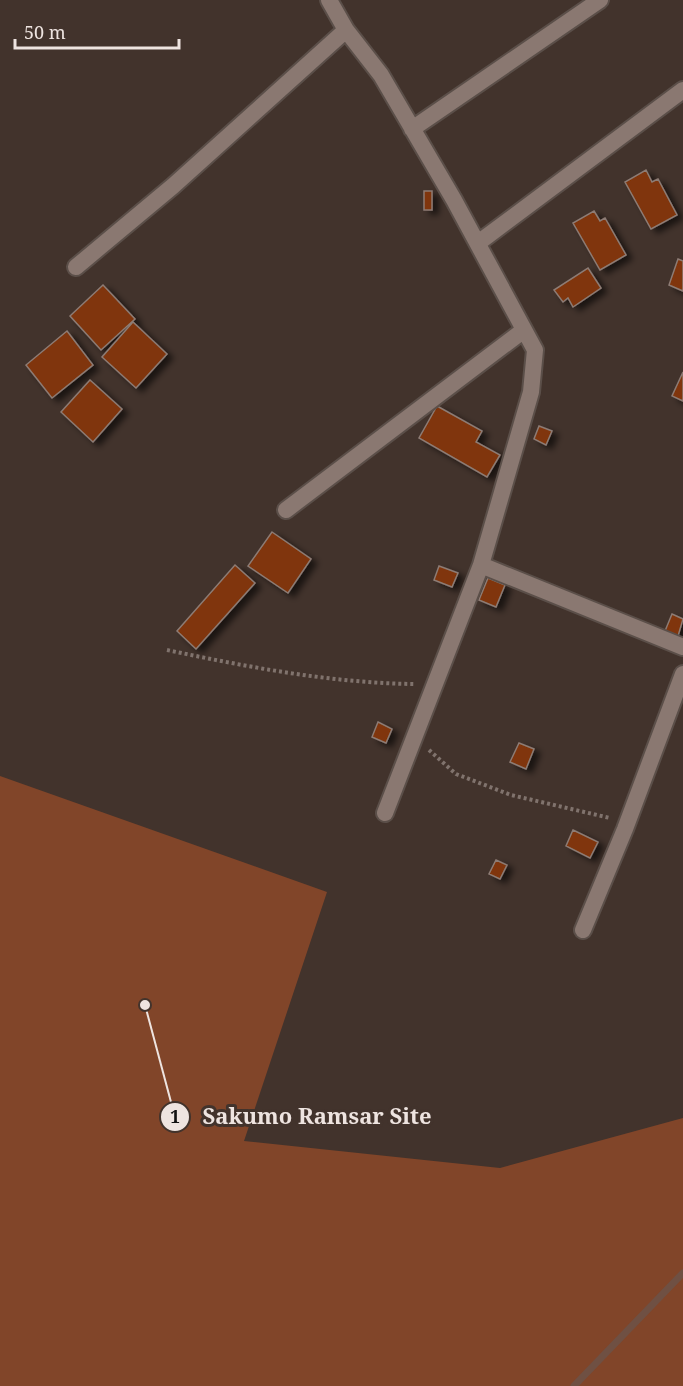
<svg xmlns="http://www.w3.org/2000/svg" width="683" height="1386" viewBox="0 0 683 1386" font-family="'Noto Serif',serif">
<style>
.green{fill:#814529}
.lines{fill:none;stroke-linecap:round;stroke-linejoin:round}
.stream{stroke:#6f5043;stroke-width:7}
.building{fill:#803407;stroke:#8d7b74;stroke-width:1.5;filter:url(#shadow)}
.minor-casing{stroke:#5b4f49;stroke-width:20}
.path{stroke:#80736d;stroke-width:4;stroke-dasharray:3 3;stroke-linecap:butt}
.minor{stroke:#8a7871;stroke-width:16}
.leader{fill:none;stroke:#eee4e0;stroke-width:2}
.callout-dot{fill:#eee4e0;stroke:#42332c;stroke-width:2}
.mark-label{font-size:18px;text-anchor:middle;font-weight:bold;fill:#111}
.callout-label{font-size:22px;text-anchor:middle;font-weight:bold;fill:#eee4e0;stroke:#42332c;stroke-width:6;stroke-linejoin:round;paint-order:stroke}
</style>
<defs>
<filter id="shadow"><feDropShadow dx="6" dy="4" stdDeviation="3" flood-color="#0009"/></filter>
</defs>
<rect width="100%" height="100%" fill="#42332c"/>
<!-- green -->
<path class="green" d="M0,776l327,116 -83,249 256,27 183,-50v268h-683z"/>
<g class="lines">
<!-- stream -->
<path class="stream" d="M574,1386l109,-113"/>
</g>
<!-- building -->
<path class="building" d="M646,170l6,12 6,-3 19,36 -26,14 -26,-47z
M424,191h8v19h-8z
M594,211l6,10 5,-3 21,37 -26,15 -27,-47z
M678,259l5,2v30l-14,-6z
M588,268l13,20 -28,19 -5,-9 -5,4 -9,-12z
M103,285l32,34 -34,31 -31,-34z
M133,322l34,32 -31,34 -34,-31z
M67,331l26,34 -41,33 -26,-33z
M683,372v29l-11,-5z
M90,380l32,29 -29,33 -32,-30z
M437,406l45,25 -6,11 24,13 -13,22 -68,-39z
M539,426l13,5 -6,14 -12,-6z
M272,532l39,27 -23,34 -40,-27z
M235,565l20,18 -59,66 -19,-18z
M439,566l19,7 -6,14 -18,-7z
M488,578l17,7 -9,22 -17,-7z
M672,614l11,5 -5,17 -13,-5z
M378,722l14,7 -6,14 -14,-6z
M519,743l15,6 -8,20 -16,-7z
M573,830l25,12 -8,16 -24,-12z
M496,860l11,5 -7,14 -11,-5z"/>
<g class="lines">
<defs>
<path id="minor" d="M329,0l17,30 35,45 73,125 81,150 -4,42 -50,173 -96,248
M412,129l188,-129
M478,243l205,-153
M76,267l97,-81 173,-156
M286,510l238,-180
M481,565l202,82
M583,930l42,-101 58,-155"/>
</defs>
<!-- minor casing -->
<use href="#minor" class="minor-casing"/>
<!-- path -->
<path class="path" d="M167,650c81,17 164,33 247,34
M429,750l27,24 55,21 99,23"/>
<!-- minor -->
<use href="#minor" class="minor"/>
</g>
<!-- callouts -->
<path class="leader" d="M145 1005L175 1117"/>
<g class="callout-dot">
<circle cx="145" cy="1005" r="6"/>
<circle cx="175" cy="1117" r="15"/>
</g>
<g class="mark-label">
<text x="175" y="1123">1</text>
</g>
<g class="callout-label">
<text x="317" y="1124">Sakumo Ramsar Site</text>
</g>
<!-- scale -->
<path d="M15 39v9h164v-9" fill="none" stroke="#eee4e0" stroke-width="3"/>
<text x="24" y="39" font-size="18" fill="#eee4e0" stroke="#42332c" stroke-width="4.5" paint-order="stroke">50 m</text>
</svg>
